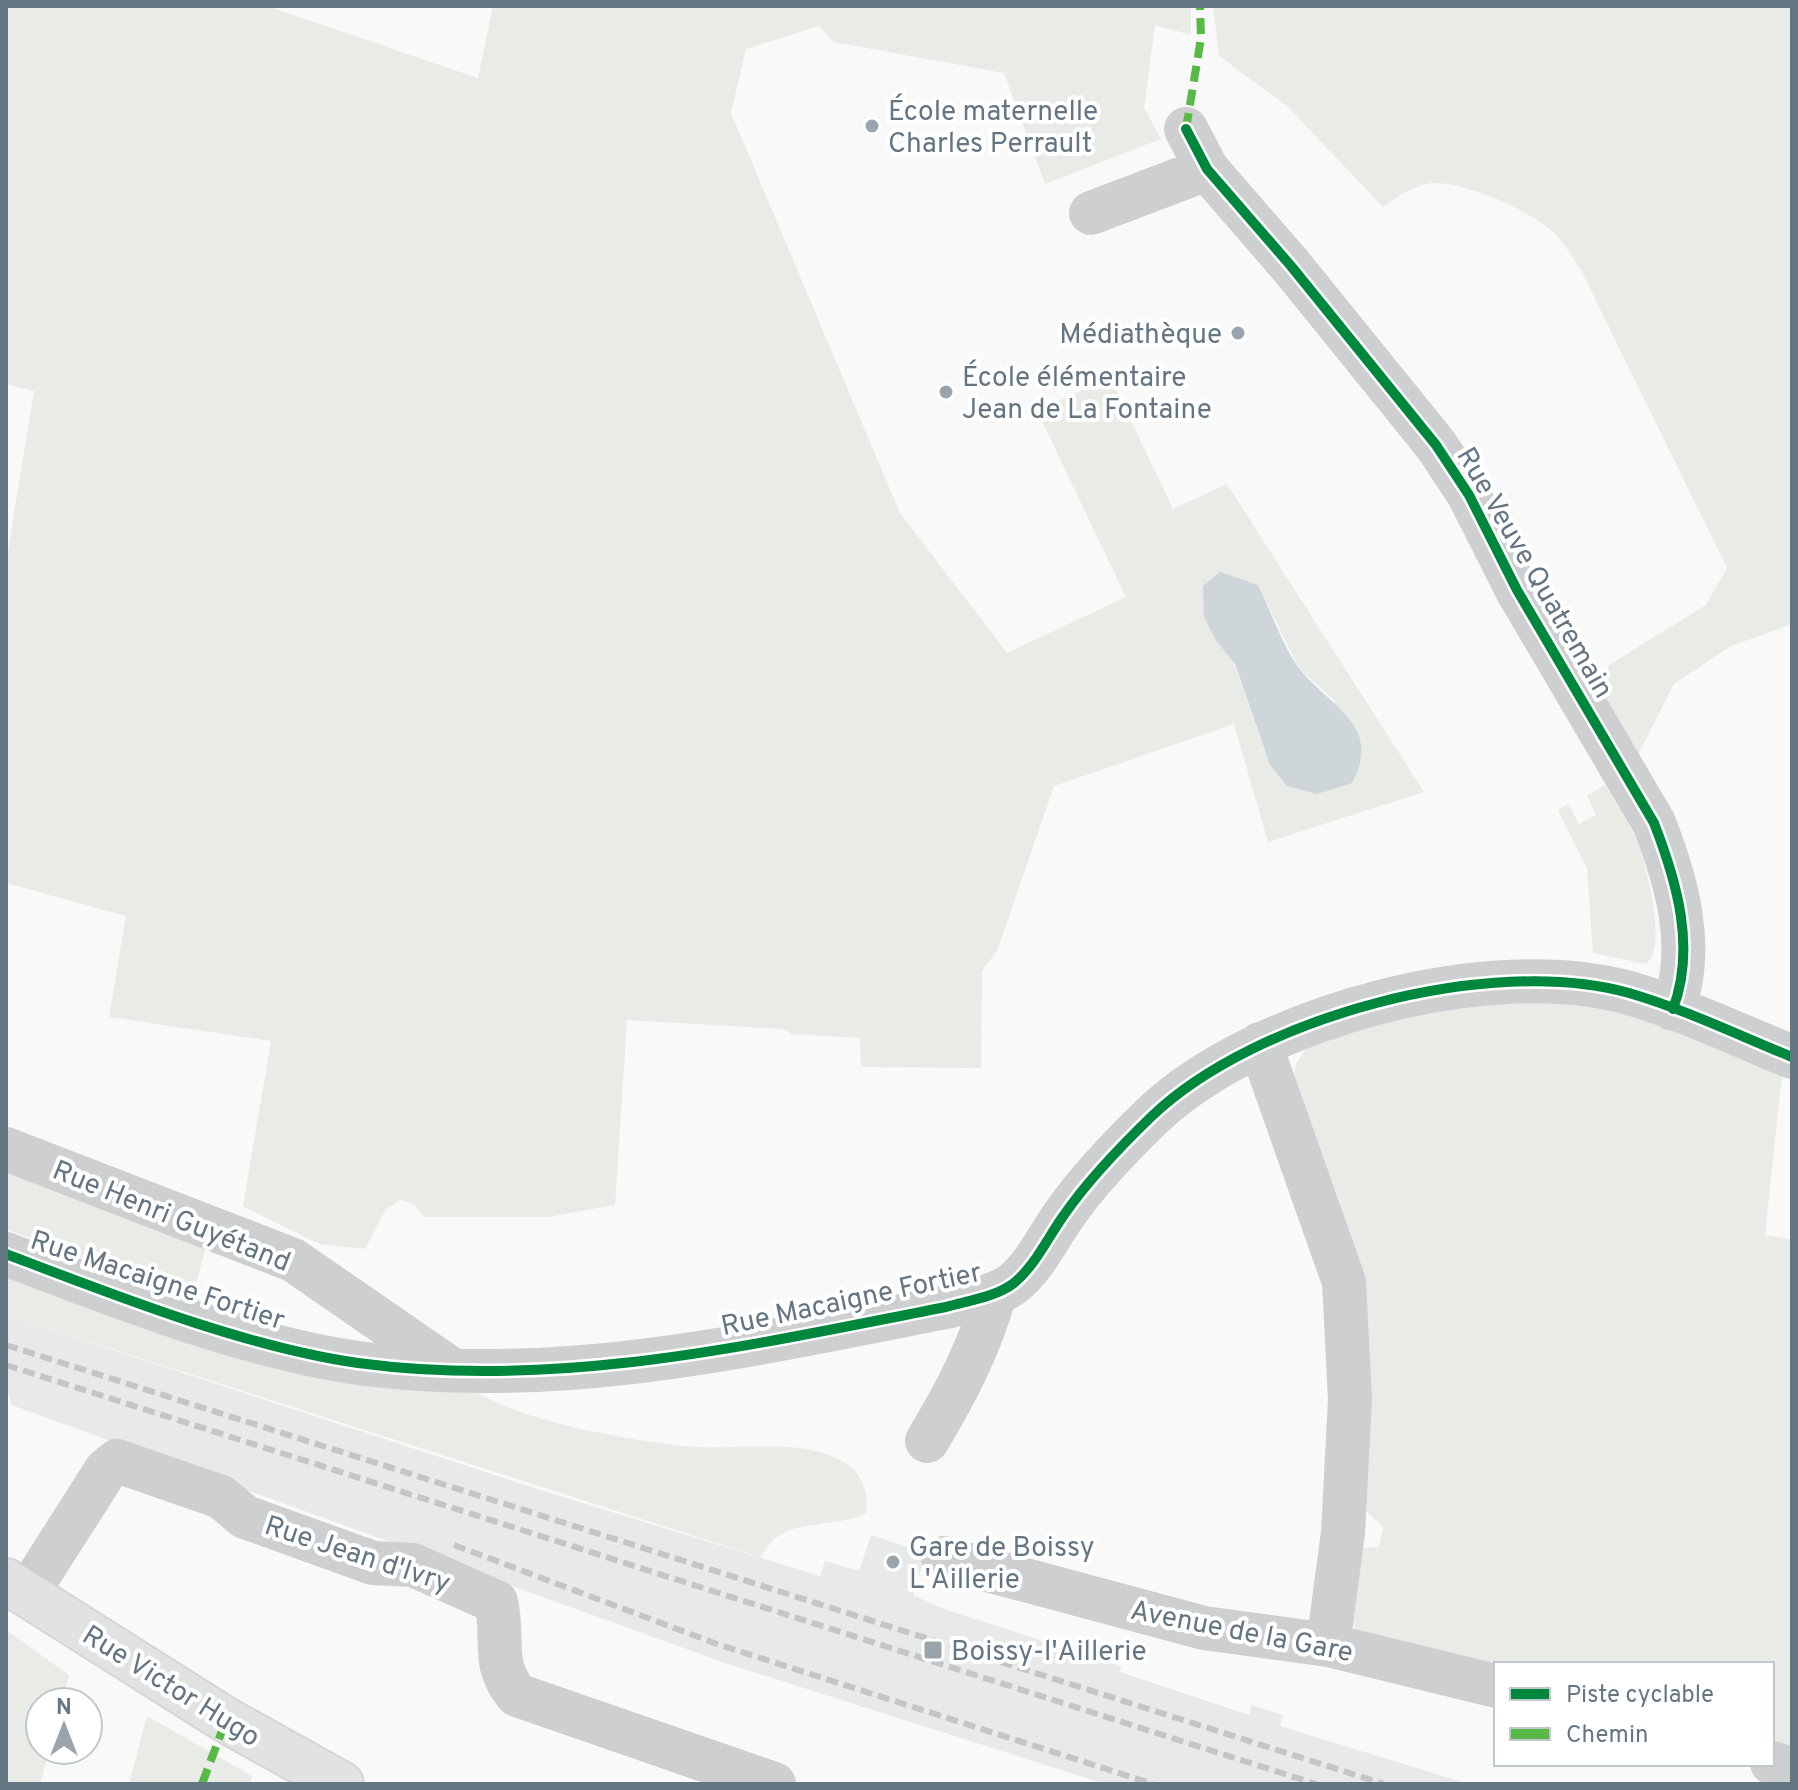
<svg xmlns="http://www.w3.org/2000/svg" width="1798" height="1790" viewBox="0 0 1798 1790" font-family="Overpass,sans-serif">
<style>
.built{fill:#e8e9e9}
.green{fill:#e8ebe6;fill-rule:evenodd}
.water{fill:#ced6d9}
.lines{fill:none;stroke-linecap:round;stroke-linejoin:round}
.major-casing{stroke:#d5d6d7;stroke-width:48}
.minor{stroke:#cecfd0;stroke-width:44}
.major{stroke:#e1e2e2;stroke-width:44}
.rail{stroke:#c3c5c6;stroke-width:6;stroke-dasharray:12 6;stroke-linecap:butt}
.quiet{stroke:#58b947;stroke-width:8;stroke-dasharray:16 8;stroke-linecap:butt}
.cycleway-casing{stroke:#fff;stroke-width:15}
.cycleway{stroke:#00873e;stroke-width:10}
.poi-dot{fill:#99a4ac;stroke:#fff;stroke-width:3}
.labels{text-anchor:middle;stroke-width:8;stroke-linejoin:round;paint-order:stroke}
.poi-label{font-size:28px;fill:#657683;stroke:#fff;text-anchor:start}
.street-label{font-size:28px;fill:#657683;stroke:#fff}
</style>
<rect width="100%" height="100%" fill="#f9f9f9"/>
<!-- built -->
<path class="built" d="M6,1315l538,176 276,85 5,-15 34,10 12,-36 55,18 -13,42 31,14 177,57 -1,6 129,43 3,-10 31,10 -3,11 189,58h-364l-380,-121 -714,-258 -5,-23z"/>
<!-- green -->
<path class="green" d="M6,6h261l211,72 15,-72h698v29l-36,-10 -11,83 17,31 -116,45 -41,-111 -170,-31 -15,-16 -73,23 -15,64 169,400 107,140 119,-56 -89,-186 73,-34 63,132 54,-25 197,308 -156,50 -34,-118 -180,62 -57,165 -15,20 -1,97 -120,-1 -1,-29 -68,-4 -9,-5 -156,-9 -12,185 -68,12h-123l-10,-13 -13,-4 -15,9 -21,40 -46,-5 -76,-38 28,-165 -162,-24 17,-101 -120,-33v-320l28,-172 -28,-7zM1258,585l41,83 37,34 -66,63 -36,-101z
M1213,6h579v618l-63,23 -55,37 -36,71 -38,-64 9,-26 97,-60 21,-37 -146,-298c-8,-11 -15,-25 -25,-35 -22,-23 -98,-58 -130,-51 -17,4 -29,13 -43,23l-96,-101 -68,-50z
M1605,785c11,18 23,36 31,54 10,23 33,111 9,125l-52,-11 -6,-85 -29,-58 10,-6 11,20 17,-9 -9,-20z
M1551,1001l78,12 153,61 -17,161 27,5v515l-20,-6v-85h-276l-139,-33 -14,-23 20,-60 16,-1 4,-20 -21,-20 -1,-232 -24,-80 -31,-81 -12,-39 2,-11 10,-15 53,-20 84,-21z
M6,1159l201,83 -15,58 -186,-71z
M6,1267l461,120c56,35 150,51 217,59 51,6 117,-11 163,18 16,10 22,32 19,49 -26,14 -63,6 -89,24 -6,4 -12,14 -17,20l-754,-242z
M6,1630l63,45 -7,27h-22v48h9l-9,34h-34z
M147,1716l105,60 -2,8h-121z"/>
<!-- water -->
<path class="water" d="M1220,572l38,13c13,26 24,60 41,83 31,40 84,56 53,115l-35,11 -30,-8 -17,-21 -35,-101 -20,-25 -11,-23 -1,-30z"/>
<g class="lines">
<defs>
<path id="major" d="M6,1581l220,139 115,64"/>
</defs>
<!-- major casing -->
<use href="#major" class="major-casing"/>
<!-- minor -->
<path class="minor" d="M1186,129l21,40 84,97 145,179 33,50 48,95 137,233c23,59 42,125 19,186
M1091,213l116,-44
M1260,1044l84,238 6,117 -7,134 -15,112
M6,1149l287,111 158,109
M6,1254c108,41 239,93 352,109 201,27 392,-18 588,-56 21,-6 50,-10 68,-24 21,-17 34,-46 50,-68 24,-35 58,-70 88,-99 104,-99 338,-162 477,-123 55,16 109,42 163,64
M927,1441c29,-48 53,-94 68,-148
M943,1558l261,70 124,17 168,41
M27,1594l79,-124 11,-9 104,36 24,20 128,46 40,2 83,37c9,37 -6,61 21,93l257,89
M1772,1763l20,6"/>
<!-- major -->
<use href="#major" class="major"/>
<!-- rail -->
<path class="rail" d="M6,1345l1378,439
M6,1365l1310,419
M454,1545l263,99 436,140"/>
<!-- quiet -->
<path class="quiet" d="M1186,129l15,-91 -1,-32
M202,1784l24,-64"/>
<defs>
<path id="cycleway" d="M1186,129l21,40 84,97 145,179 33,50 48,95 137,233c23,59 42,125 19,186
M6,1254c108,41 239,93 352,109 201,27 392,-18 588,-56 21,-6 50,-10 68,-24 21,-17 34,-46 50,-68 24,-35 58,-70 88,-99 104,-99 338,-162 477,-123 55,16 109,42 163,64"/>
</defs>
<!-- cycleway casing -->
<use href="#cycleway" class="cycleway-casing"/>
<!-- cycleway -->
<use href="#cycleway" class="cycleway"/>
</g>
<!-- markers -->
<g class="poi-dot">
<circle cx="872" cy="126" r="8"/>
<circle cx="1238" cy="333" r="8"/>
<circle cx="946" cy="392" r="8"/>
<circle cx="893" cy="1562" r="8"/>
<rect x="923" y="1640" width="20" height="20" rx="4"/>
</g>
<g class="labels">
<!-- poi labels -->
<g class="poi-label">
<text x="888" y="120">École maternelle<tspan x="888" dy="32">Charles Perrault</tspan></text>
<text x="1222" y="343" text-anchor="end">Médiathèque</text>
<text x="962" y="386">École élémentaire<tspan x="962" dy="32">Jean de La Fontaine</tspan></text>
<text x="909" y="1556">Gare de Boissy<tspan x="909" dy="32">L'Aillerie</tspan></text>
<text x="951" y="1660">Boissy-l'Aillerie</text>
</g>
<!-- street labels -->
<g class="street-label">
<text transform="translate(1536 572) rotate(60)" y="10">Rue Veuve Quatremain</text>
<text transform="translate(172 1215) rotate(22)" y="10">Rue Henri Guyétand</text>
<text transform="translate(158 1279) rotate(18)" y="10">Rue Macaigne Fortier</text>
<text transform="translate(851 1298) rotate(-12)" y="10">Rue Macaigne Fortier</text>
<text transform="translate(358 1553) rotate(18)" y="10">Rue Jean d'Ivry</text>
<text transform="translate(1242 1630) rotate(11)" y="10">Avenue de la Gare</text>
<text transform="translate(172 1685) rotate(32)" y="10">Rue Victor Hugo</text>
</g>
</g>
<!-- border -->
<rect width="1798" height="1790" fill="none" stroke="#657683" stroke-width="16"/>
<!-- legend -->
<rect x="1494" y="1662" width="280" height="104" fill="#ffffff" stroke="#c1c8cd" stroke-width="2"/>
<rect x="1510" y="1688" width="40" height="12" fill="#00873e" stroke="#c1c8cd" stroke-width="2"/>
<text x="1566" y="1702" font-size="24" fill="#657683">Piste cyclable</text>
<rect x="1510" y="1728" width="40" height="12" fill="#58b947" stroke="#c1c8cd" stroke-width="2"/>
<text x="1566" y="1742" font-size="24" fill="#657683">Chemin</text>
<!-- north arrow -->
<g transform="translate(64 1726)"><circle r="38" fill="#ffffff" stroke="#c1c8cd" stroke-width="2"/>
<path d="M0-6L14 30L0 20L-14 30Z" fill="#99a4ac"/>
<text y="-12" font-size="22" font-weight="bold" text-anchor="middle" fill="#657683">N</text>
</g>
</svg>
